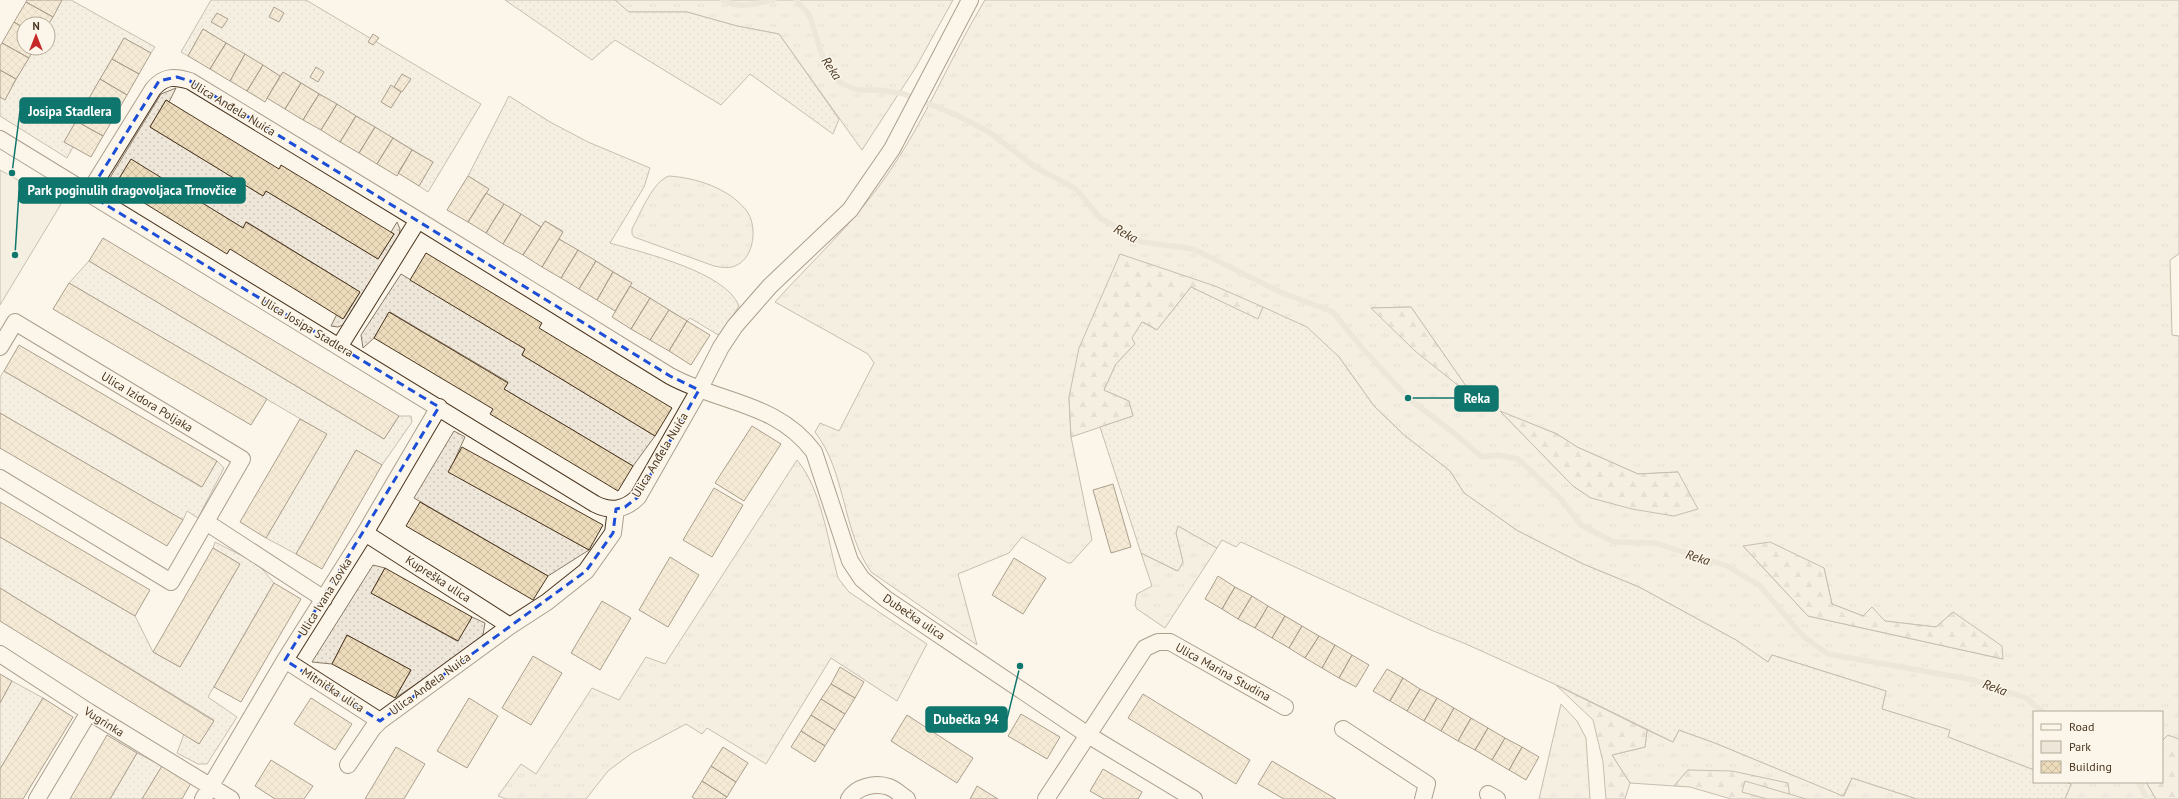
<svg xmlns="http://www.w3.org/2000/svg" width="2179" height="799" viewBox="0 0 2179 799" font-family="'PT Sans',sans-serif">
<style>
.grass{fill:url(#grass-tufts);stroke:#887966;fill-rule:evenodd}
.forest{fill:url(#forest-firs);stroke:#887966}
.park{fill:#ede6d9;stroke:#887966}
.garden{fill:url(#garden-dots);stroke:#887966}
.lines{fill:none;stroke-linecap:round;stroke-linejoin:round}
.stream{stroke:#dcd4c6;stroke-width:5.5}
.building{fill:url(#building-cross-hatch);stroke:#4a3520}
.street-casing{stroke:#4a3520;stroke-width:18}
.street{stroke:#fbf6e9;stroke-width:16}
.marked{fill:none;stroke:#1d4ed8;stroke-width:3;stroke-dasharray:8 5;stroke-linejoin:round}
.labels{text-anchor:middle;stroke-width:3;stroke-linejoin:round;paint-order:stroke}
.street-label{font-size:12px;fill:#4a3520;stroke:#fbf6e9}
.water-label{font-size:13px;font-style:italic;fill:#4a3520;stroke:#fbf6e9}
.leader{fill:none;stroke:#0f766e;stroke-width:1.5}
.callout-dot{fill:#0f766e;stroke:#fbf6e9;stroke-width:1.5}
.callout{fill:#0f766e;stroke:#0f766e;stroke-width:1.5}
.callout-label{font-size:13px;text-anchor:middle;font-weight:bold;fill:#fff}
</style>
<defs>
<pattern id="grass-tufts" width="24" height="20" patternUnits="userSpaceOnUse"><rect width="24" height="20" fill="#ede6d9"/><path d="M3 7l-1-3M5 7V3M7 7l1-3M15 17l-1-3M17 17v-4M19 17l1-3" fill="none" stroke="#cdc6ba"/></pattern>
<pattern id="forest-firs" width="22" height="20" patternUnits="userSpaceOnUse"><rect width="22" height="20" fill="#ede6d9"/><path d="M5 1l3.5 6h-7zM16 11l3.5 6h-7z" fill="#cdc6ba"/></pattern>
<pattern id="garden-dots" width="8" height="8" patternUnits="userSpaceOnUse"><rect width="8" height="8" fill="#ede6d9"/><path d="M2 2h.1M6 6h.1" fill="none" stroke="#cdc6ba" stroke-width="1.8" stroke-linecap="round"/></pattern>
<pattern id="building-cross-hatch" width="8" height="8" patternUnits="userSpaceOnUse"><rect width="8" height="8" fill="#ecdcbc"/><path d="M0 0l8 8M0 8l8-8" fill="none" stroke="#ccbda1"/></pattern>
</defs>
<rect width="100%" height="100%" fill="#fbf6e9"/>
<!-- grass -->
<path class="grass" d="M615,0h338l-37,67 -54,83 -83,-116 -42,-8 -50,-14h-59z
M985,0h1194v254l-9,6 2,75 7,1v403l-11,-3 -6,5v-29h-128v58l-86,-33 1,-7 -67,-21 4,-18 -114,-36 -4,7 -32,-22 -97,-53 -56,-23 -65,-33 -54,-38 -14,-22 -46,-36 -30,-29 -35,-49 -270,40 2,40 21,103 -21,23h-3l-46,-26 -13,16 -51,21 19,71 -106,-73c-29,-42 -25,-100 -56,-140l5,-9 19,8 35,-68 -6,-9 -93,-52c38,-42 80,-80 112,-127 39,-55 63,-118 98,-175zM1411,307l63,91 -102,-90zM1501,412l56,22 20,13 61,27 40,-2 -87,26 -18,-12zM1743,546l81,22 8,36 31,12 9,-8 12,13 52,6 17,-15 50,47 -195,-43z
M669,176c28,2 59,12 77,34 12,15 9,48 -11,56 -7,3 -15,1 -21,0l-80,-29 -2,-3v-5c8,-15 21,-48 37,-53z
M797,460c24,28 31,81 41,118l11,14 78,52 -30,57 -66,-43 -65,106 -59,-36 -5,6 -16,-10 -54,29 -24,18 -22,28h-80l-8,-3 23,-32 15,10 56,-86 27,12 27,-43 19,7z
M1178,526l39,22 -52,80 -28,-19 -2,-4 2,-11 15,-8 -11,-33 36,18 6,-8 -7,-30z
M1561,704l16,17 9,17 4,61h-51z
M1647,730l26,12 6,-12 36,13 129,53 8,-18 65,21h-127l-102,-29 -14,16 -44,-3 -18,-28 33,-8z
M2066,782h80l10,17h-91l6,-15z"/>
<!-- forest -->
<path class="forest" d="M1120,254l95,32 48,21 -5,13 -67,-33 -34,43 -14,-8 -8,22 -19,20 -12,26 25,11 4,15 -62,21 -2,-40 10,-49z
M1411,307l64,92 -60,-48 -44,-43z
M1500,411l57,23 20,13 61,27 40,-2 20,37 -24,7 -42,-7 -41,-11 -18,-12z
M1770,542l54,26 8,36 31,12 9,-9 13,14 51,6 17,-15 49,34 1,13 -195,-43 -65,-70z
M1556,685l91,45 -2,17 -33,8 18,28 -5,16h-19l-3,-37 -10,-42z
M2168,735l11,4v60h-23l-10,-17h16v-41z
M1688,770l44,1 56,12 2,16h-59l-41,-12 -16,-1z"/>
<!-- park -->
<path class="park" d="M0,170l61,34 -61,101z
M1745,781l61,18h-39l-25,-7z"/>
<!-- garden -->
<path class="garden" d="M62,0h9l84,47 -4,6 -27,-15 -60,104 9,5 -6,11 -67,-42v-19l5,2 29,-51h14v-23z
M211,0h95l175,104 -53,88 -9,-6 14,-24 -150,-90 -3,4 -77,-47 -15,27 -7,-4z
M505,0h110l14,12h58l50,14 42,8 60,85 -6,15 -83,-60 -29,31 -106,-65 -23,20z
M176,88l-7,14 -3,-2 -16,27 113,69 3,-5 112,68 16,-25 -3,-2 6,-10 3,7 -1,7 -56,89 -5,2 -7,-1 6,-12 7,4 16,-26 -113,-70 -4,6 -112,-68 -16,25 6,4 -4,8c-8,-6 -9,-11 -6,-21l50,-82z
M509,96l41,26 38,20 62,26 -6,19 -34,56c34,10 116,29 129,63l-19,30 -30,-18 -3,3 -57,-35 2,-3 -73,-44 4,-8 -18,-10 -4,6 -55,-34 3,-4 -21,-13z
M89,261l295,178 15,-23h12l1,6 -30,43 -26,-15 -60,104 -30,-16 60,-104 -257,-151z
M401,274l124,75 -3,6 133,81 -22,30 -129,-77 4,-7 -118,-70 -16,26 -11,10 -2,-13z
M1191,287l67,32 5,-12 44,20 32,30 35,49 30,29 46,36 14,22 54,38 65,33 56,23 97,53 32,22 4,-7 114,36 -4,18 68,21 -2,7 86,33v12h32l5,2 -6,15h-148l-65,-21 -9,18 -128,-53 -36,-13 -6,12 -110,-54 -97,-44 -35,-14 -190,-88 -5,5 -14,-7 -5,8 -39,-22 -2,7 7,29 -5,9 -37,-18 -41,-126 33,-11 -4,-15 -25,-11 12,-26 19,-20 -3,-6 10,-16 15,8z
M4,371l197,116 16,-26 7,7 -26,50 -11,-7 -4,9 -183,-107v-36z
M454,431l11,6 -16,35 140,78 -41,26 -134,-78z
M0,537l135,79 18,36 27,15 60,-103 -27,-16 2,-6 43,22 16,19 -66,114 29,20 -30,47h-9l-21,-11 7,-19 15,10 15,-24 -214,-132z
M373,565l12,3 -14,25 86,48 15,-24 13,6 -2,12 -23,20 -65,43 16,-28 -64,-35 -15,29 -20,-2z
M12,681l31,17 -43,71v-66z
M137,753l25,13 -20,33h-32z"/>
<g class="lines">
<!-- stream -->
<path class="stream" d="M723,0c17,10 33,3 51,0
M796,0l13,14 14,44 17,25 18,7h22l24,4 50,20 35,18 46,35 41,22 24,29 42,24 51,7 87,43 53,20 30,37 45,49 47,36 27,23 16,-2 20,4 42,39 21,27 33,17 41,1 72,23 33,20 44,51 24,17 146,26 52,18 17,14
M2138,782l9,17"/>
</g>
<!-- building -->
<path class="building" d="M27,0h35l-9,17 -27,-15z
M26,2l27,15 -5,8 -24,-1v4l-10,-6z
M274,7l10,6 -5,9 -10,-5z
M217,13l11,6 -6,9 -11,-6z
M14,22l10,6v20h10l-5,10 -27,-15z
M203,29l23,14 -16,26 -22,-13z
M373,34l6,4 -6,7 -5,-3z
M124,38l27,15 -12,21 -27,-15z
M2,43l27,15 -13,21 -16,-9v-24z
M226,43l19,11 -15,27 -20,-12z
M245,54l18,11 -16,26 -17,-10z
M112,59l27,15 -12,21 -27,-16z
M263,65l17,11 -15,26 -18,-11z
M316,67l8,5 -6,10 -8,-5z
M0,70l16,9 -11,21 -5,-3z
M283,72l18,11 -16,26 -18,-11z
M402,74l9,5 -9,13 -8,-5z
M100,79l27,16 -12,21 -27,-16z
M301,83l18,11 -16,26 -18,-11z
M391,85l10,7 -10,16 -10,-6z
M319,94l18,10 -16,26 -18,-10z
M88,100l27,16 -12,20 -27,-15z
M166,100l113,69 2,-4 113,69 -16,25 -112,-68 -3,5 -113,-69z
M337,104l19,12 -16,26 -19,-12z
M356,116l19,11 -16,26 -19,-11z
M76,121l27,15 -12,21 -27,-15z
M375,127l18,11 -16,26 -18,-11z
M393,138l19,12 -15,26 -20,-12z
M412,150l21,12 -14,24 -21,-13z
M131,159l112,69 3,-6 114,70 -17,27 -113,-70 -3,5 -112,-69z
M468,176l21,13 -21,33 -21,-12z
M486,193l18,11 -18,29 -18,-11z
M504,204l17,10 -18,30 -17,-11z
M521,214l20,13 -18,28 -20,-11z
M545,221l18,11 -21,35 -19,-12z
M103,238l296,178 -15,23 -295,-178z
M559,239l19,11 -17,28 -19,-11z
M578,250l18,11 -17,28 -18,-11z
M426,253l116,70 -3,5 133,80 -17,28 -133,-81 3,-6 -115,-69z
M596,261l17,11 -16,28 -18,-11z
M613,272l19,11 -17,28 -18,-11z
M69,283l198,116 -16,26 -198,-116z
M630,286l20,12 -19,31 -19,-12z
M650,298l19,12 -19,30 -19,-11z
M669,310l18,11 -18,30 -19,-11z
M389,312l119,71 -4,6 129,77 -15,25 -128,-77 3,-5 -119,-71z
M687,321l23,14 -19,30 -22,-14z
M19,345l198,116 -15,26 -198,-116z
M0,413l183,107 -16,26 -167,-98z
M300,419l27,15 -61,104 -26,-16z
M752,426l29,18 -37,57 -29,-18z
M462,447l141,78 -14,25 -141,-78z
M356,450l26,15 -60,104 -26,-15z
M1113,484l18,63 -20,6 -18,-63z
M714,488l29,17 -31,52 -29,-17z
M0,502l150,88 -15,26 -135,-79z
M420,502l128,74 -15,24 -127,-74z
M213,548l27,16 -60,103 -27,-15z
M670,557l29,18 -31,52 -29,-17z
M1014,558l32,20 -23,36 -31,-19z
M385,568l87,49 -14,24 -87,-48z
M1218,576l17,11 -13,22 -17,-10z
M274,583l27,16 -60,103 -27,-15z
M1235,587l17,9 -14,23 -16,-10z
M0,588l214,133 -15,23 -199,-123z
M1252,596l16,10 -13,22 -17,-9z
M602,601l29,17 -31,52 -29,-17z
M1268,606l17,10 -13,22 -17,-10z
M1285,616l17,10 -13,22 -17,-10z
M1302,626l17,10 -14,22 -16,-10z
M347,635l64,35 -16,28 -63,-34z
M1319,636l16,9 -13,23 -17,-10z
M1335,645l17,10 -13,23 -17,-10z
M1352,655l17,10 -13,22 -17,-9z
M533,656l29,17 -31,52 -29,-17z
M840,667l24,15 -9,16 -24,-14z
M1387,669l16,9 -13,23 -17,-10z
M0,674l12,7 -12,22z
M1403,678l17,11 -13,22 -17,-10z
M831,684l24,14 -10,16 -24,-15z
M1420,689l17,9 -13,23 -17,-10z
M1143,694l107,66 -14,24 -108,-66z
M43,698l30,19 -50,82h-23v-30z
M311,698l41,26 -17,26 -41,-26z
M469,698l29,18 -31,52 -30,-17z
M1437,698l17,10 -13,23 -17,-10z
M821,699l24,15 -10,16 -24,-15z
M1454,708l17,10 -13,23 -17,-10z
M1021,714l39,23 -13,22 -39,-23z
M811,715l24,15 -10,16 -24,-15z
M907,715l66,43 -16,25 -66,-42z
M1471,718l17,10 -13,22 -17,-9z
M1488,728l17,10 -13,22 -17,-10z
M801,731l24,15 -10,16 -24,-15z
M107,735l30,18 -27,46h-40z
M1505,738l17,9 -13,23 -17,-10z
M396,747l29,17 -21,35h-39z
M723,747l25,16 -12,19 -25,-16z
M1522,747l17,10 -13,23 -17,-10z
M271,760l42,26 -9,13h-29l-20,-13z
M1272,761l64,38h-52l-26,-15z
M162,766l29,17 -9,16h-40z
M711,766l25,16 -9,15 -25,-16z
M1103,769l39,23 -4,7h-34l-14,-8z
M702,781l25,16 -2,2h-30l-3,-2z
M977,786l21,13h-28z"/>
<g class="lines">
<defs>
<path id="street" d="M0,139l595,365c16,8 30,6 43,-7l61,-107 22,-43 14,-21 35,-40 80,-76 42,-61 78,-149
M88,194l65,-105c11,-13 21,-13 37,-8l228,139
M0,347l15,-25 227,137 -71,123 -171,-104
M339,347l79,-127 252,156c49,27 107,26 144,76l36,109 12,18 24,20 202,136 106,64
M206,522l118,77
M365,533l145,93
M0,654l89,58 142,87
M285,660l95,61
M1343,729l84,55 -4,15
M348,765l25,-37 7,-7 130,-95 37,-24 39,-31 27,-38 3,-24
M1488,794l9,5
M37,799l52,-87
M203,799l82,-139 80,-127 74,-126
M849,799c7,-12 26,-17 40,-12 6,2 12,8 18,12
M1046,799l99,-151 13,-6h12l115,65"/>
</defs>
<!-- street casing -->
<use href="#street" class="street-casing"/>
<!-- street -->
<use href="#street" class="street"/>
</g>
<!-- marked area -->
<path d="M0 0H2179V799H0ZM177,77l13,4 480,295 29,14 -61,107 -13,10 -9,2 -3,24 -27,38 -206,150 -95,-61 154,-253 -351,-213 71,-113z" fill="#fbf6e9" fill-opacity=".55" fill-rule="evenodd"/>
<path class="marked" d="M177,77l13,4 480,295 29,14 -61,107 -13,10 -9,2 -3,24 -27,38 -206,150 -95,-61 154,-253 -351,-213 71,-113z"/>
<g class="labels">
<!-- street labels -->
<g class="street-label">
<text transform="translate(233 108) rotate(31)" y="4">Ulica Anđela Nuića</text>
<text transform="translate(307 327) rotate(31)" y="4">Ulica Josipa Stadlera</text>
<text transform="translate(147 402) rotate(31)" y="4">Ulica Izidora Poljaka</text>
<text transform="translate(660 455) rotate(-59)" y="4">Ulica Anđela Nuića</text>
<text transform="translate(438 579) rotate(33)" y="4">Kupreška ulica</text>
<text transform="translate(325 597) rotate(-58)" y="4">Ulica Ivana Zovka</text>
<text transform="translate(914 617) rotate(34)" y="4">Dubečka ulica</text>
<text transform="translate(1223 672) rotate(29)" y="4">Ulica Marina Studina</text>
<text transform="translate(430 684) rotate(-36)" y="4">Ulica Anđela Nuića</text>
<text transform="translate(333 690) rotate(33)" y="4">Mitnička ulica</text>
<text transform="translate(104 722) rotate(32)" y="4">Vugrinka</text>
</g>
<!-- water labels -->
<g class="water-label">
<text transform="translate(832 68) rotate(56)" y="5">Reka</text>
<text transform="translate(1126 233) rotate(28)" y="5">Reka</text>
<text transform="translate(1698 557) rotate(18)" y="5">Reka</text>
<text transform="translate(1995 687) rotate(20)" y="5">Reka</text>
</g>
</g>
<!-- callouts -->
<path class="leader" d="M12 173L20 111M15 255L19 191M1408 398L1455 398M1020 666L1007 719"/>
<g class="callout-dot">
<circle cx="12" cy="173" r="4"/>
<circle cx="15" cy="255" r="4"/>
<circle cx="1408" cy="398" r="4"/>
<circle cx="1020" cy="666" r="4"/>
</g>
<g class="callout">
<rect x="20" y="98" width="100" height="25" rx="4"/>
<rect x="19" y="178" width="226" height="25" rx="4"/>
<rect x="1455" y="386" width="43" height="25" rx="4"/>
<rect x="926" y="707" width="81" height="25" rx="4"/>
</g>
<g class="callout-label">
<text x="70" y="116">Josipa Stadlera</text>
<text x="132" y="195">Park poginulih dragovoljaca Trnovčice</text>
<text x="1477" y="403">Reka</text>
<text x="966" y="724">Dubečka 94</text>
</g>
<!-- legend -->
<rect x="2033" y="711" width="130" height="72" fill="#fbf6e9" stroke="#b4a999"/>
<rect x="2041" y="724" width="20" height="6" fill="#fbf6e9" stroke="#b4a999"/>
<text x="2069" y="731" font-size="12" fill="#4a3520">Road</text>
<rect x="2041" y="741" width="20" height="12" fill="#ede6d9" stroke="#b4a999"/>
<text x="2069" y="751" font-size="12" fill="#4a3520">Park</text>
<rect x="2041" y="761" width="20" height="12" fill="url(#building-cross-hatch)" stroke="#b4a999"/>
<text x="2069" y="771" font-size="12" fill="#4a3520">Building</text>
<!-- north arrow -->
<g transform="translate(36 36)"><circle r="19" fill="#fbf6e9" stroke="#b4a999"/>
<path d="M0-3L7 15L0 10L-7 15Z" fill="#c62828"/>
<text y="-6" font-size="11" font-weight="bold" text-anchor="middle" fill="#4a3520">N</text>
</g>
</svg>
